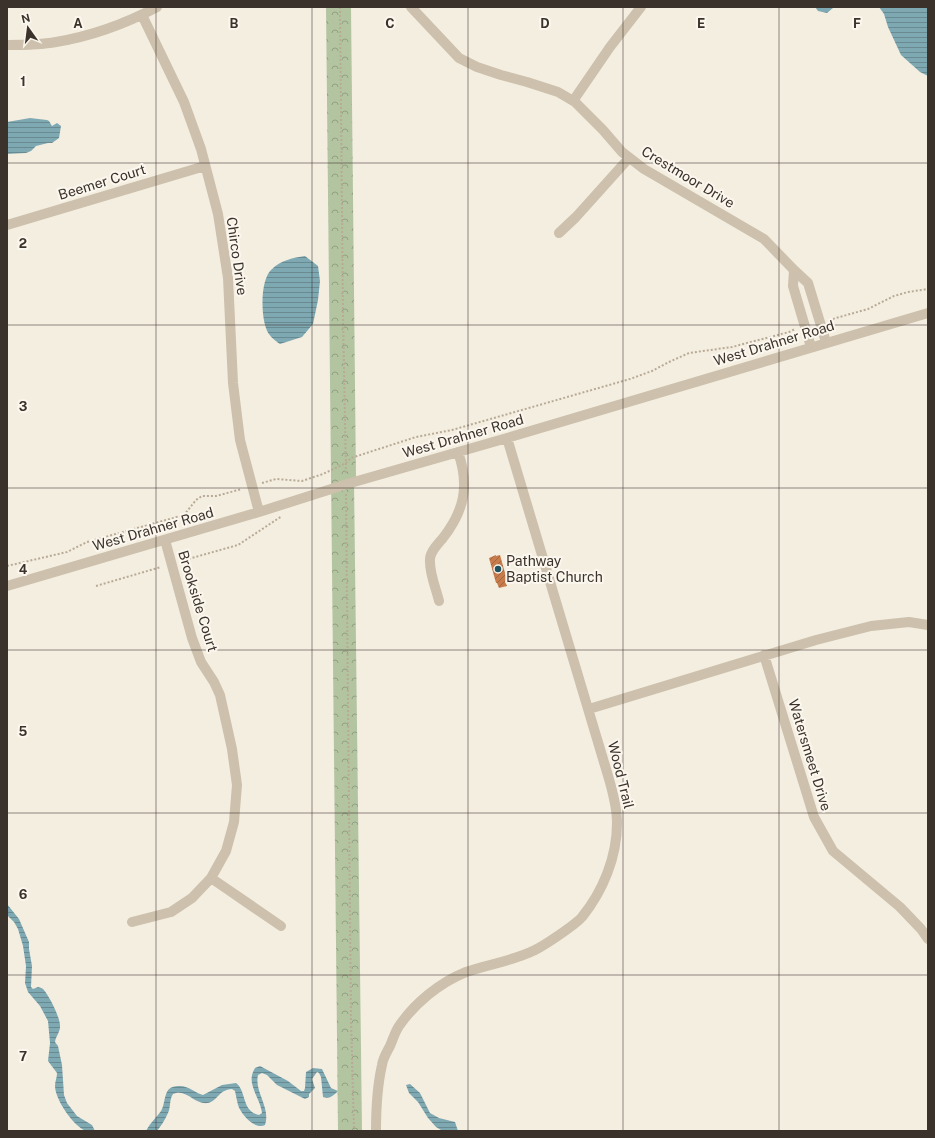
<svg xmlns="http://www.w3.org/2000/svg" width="935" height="1138" viewBox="0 0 935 1138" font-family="'Public Sans',sans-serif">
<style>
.park{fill:url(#park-crowns)}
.water{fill:url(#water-rules)}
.building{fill:url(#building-hatch)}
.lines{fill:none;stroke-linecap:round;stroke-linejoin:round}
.path{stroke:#b9aa96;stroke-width:2;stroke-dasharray:2 2;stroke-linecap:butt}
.minor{stroke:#cdc0ac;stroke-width:10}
.grid{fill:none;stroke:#3b322b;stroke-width:1;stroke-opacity:0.55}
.poi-dot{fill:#1f515e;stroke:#fbf7ee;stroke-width:1.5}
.labels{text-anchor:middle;stroke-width:4;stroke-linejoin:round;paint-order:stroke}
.street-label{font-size:14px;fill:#3b322b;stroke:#fbf7ee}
.poi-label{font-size:14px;fill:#3b322b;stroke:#fbf7ee;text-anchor:start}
.grid-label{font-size:13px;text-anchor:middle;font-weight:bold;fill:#3b322b;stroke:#fbf7ee;stroke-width:4;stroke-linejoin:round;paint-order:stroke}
</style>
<defs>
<pattern id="park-crowns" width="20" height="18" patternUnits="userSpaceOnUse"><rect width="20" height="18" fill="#b3c4a0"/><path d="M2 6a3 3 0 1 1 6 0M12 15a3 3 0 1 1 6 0" fill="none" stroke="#93a083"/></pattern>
<pattern id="water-rules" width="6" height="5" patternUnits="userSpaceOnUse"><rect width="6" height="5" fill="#7fa9b2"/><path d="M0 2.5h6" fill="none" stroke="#698a91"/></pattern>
<pattern id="building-hatch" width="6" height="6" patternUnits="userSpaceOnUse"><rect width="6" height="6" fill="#c87b4b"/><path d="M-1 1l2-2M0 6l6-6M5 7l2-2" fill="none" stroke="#a4653f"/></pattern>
</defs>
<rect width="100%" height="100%" fill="#f4eee1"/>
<!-- park -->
<path class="park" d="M326,7h25l5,473 -2,1 8,650h-24z"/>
<!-- water -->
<path class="water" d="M815,7h17l1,1 -6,5 -9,-2z
M879,7h49v69l-8,-4 -19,-17 -13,-28 -4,-13z
M30,118l17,2 2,1 3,5 5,-3 4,3 -2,12 -7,5h-4l-12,3 -5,5 -5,2 -19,1v-32z
M305,256l13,10 2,15 -2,19 -5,24 -11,13 -22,7c-6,-4 -12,-9 -14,-16 -5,-13 -6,-49 6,-59 9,-9 21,-11 33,-13z
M7,904l12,15 10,23v7l3,17 -1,21 2,2 5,-2c1,0 4,1 5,2 6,6 18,30 17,38 0,5 -4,9 -5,15l3,4 4,19 2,30 3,8 10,13 15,9 3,6c-2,0 -7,1 -9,0 -13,-5 -31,-32 -31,-45 0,-5 2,-8 2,-13l-9,-12 2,-18 -2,-22 -8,-15 -12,-14 -3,-9 1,-17 -3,-20 -5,-17 -4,-7 -7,-7z
M260,1066l28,15 13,10h3l1,-3 1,-16 7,-4 9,1 9,19 7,3c-5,5 -8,8 -15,6l-2,-20 -2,-4 -2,-1 -5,7 3,9 -6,6v3l-4,2 -28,-14 -10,-10 -5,-2 -4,2c-4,17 13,32 7,50 -11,5 -24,-11 -27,-20 -1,-4 -2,-9 -3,-14l-3,-2c-14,1 -14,12 -24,14 -14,2 -21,-15 -35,-9 -4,6 -2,13 -5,19 -3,7 -7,13 -11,18h-11c4,-8 10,-13 15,-20 6,-10 1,-26 19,-25 9,0 15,7 23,9l19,-10 14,-2c11,8 5,28 23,32l3,-2c-2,-17 -17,-29 -7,-45z
M410,1084l10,9 10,20 9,5 16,4 3,9 -17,-1 -5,-3 -8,-9 -10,-16 -9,-9 -3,-8z"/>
<!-- building -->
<path class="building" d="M496,555v1l4,-1 7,25 -2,1 2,5 -8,2 -2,-5h-1l-7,-25z"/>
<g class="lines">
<!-- path -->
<path class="path" d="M340,7l3,308 3,159
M829,320l39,-11 26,-13 14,-4 20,-3
M262,483l14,-4 26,2 21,-7 23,-11 5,-5 65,-21 36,-7 178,-51 22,-8 17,-9 20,-9 43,-6 57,-15 6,-3
M346,494l5,526 3,111
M181,561l57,-16 44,-29
M7,566l60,-14 20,-10 97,-27 12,-15 6,-4h14l26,-7
M96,586l65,-19"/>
<!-- minor -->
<path class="minor" d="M411,7l48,51 18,9 24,8 26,7 31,10 17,10 28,28 19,22 22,17 120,70 30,31
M142,15l42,87 17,47 17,65 10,64 5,105 7,57 19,72
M7,45c16,0 33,0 49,-3 36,-6 69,-18 101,-35
M573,101l37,-54 31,-40
M7,225l198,-59
M559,233l17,-16 53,-59
M811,347l-18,-61 1,-16 14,13 18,59
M7,586l252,-74 88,-28 160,-46 421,-125
M439,601c-3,-13 -10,-28 -9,-42 0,-7 8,-15 13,-21 21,-27 27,-52 15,-86
M764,655l50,162 19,34 67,56 21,22 7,10
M589,709l227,-69 55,-14 38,-4 19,3
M211,878l70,48
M132,922l39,-10 21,-14 19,-20 15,-27 8,-29 3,-37 -5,-36 -12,-54 -6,-13 -13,-20 -9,-24 -27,-98
M376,1131c0,-22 1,-44 6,-66 1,-7 5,-13 8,-19 3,-7 5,-14 9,-20 16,-23 40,-43 67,-54 23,-8 47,-11 69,-22 10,-5 40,-25 47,-33 21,-26 35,-60 35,-94 0,-15 -4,-30 -8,-44l-102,-341"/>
</g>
<!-- grid -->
<path class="grid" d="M156,7v1124M312,7v1124M468,7v1124M623,7v1124M779,7v1124M7,163h921M7,325h921M7,488h921M7,650h921M7,813h921M7,975h921"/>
<!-- markers -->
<circle class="poi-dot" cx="498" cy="569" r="4"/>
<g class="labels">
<!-- street labels -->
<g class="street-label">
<text transform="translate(688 177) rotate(31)" y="5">Crestmoor Drive</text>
<text transform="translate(102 182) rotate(-17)" y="5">Beemer Court</text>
<text transform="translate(237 256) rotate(82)" y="5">Chirco Drive</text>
<text transform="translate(774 343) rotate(-17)" y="5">West Drahner Road</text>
<text transform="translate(463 436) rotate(-16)" y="5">West Drahner Road</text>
<text transform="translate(153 529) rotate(-16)" y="5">West Drahner Road</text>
<text transform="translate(198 601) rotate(73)" y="5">Brookside Court</text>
<text transform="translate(810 755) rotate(73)" y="5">Watersmeet Drive</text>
<text transform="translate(621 775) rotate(76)" y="5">Wood Trail</text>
</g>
<!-- poi labels -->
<g class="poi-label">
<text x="506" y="566">Pathway<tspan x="506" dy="16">Baptist Church</tspan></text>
</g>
</g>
<g class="grid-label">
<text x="78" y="28">A</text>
<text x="234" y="28">B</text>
<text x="390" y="28">C</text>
<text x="545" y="28">D</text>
<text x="701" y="28">E</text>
<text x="857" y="28">F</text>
<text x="23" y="86">1</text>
<text x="23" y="248">2</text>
<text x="23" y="411">3</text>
<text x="23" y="574">4</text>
<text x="23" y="736">5</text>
<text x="23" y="899">6</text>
<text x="23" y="1061">7</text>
</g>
<!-- border -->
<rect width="935" height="1138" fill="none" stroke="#3b322b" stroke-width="16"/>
<!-- north arrow -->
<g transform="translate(28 28) rotate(346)" stroke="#fbf7ee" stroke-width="3" paint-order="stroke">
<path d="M0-3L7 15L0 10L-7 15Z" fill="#3b322b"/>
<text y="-6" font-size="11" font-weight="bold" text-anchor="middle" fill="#3b322b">N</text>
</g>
</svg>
